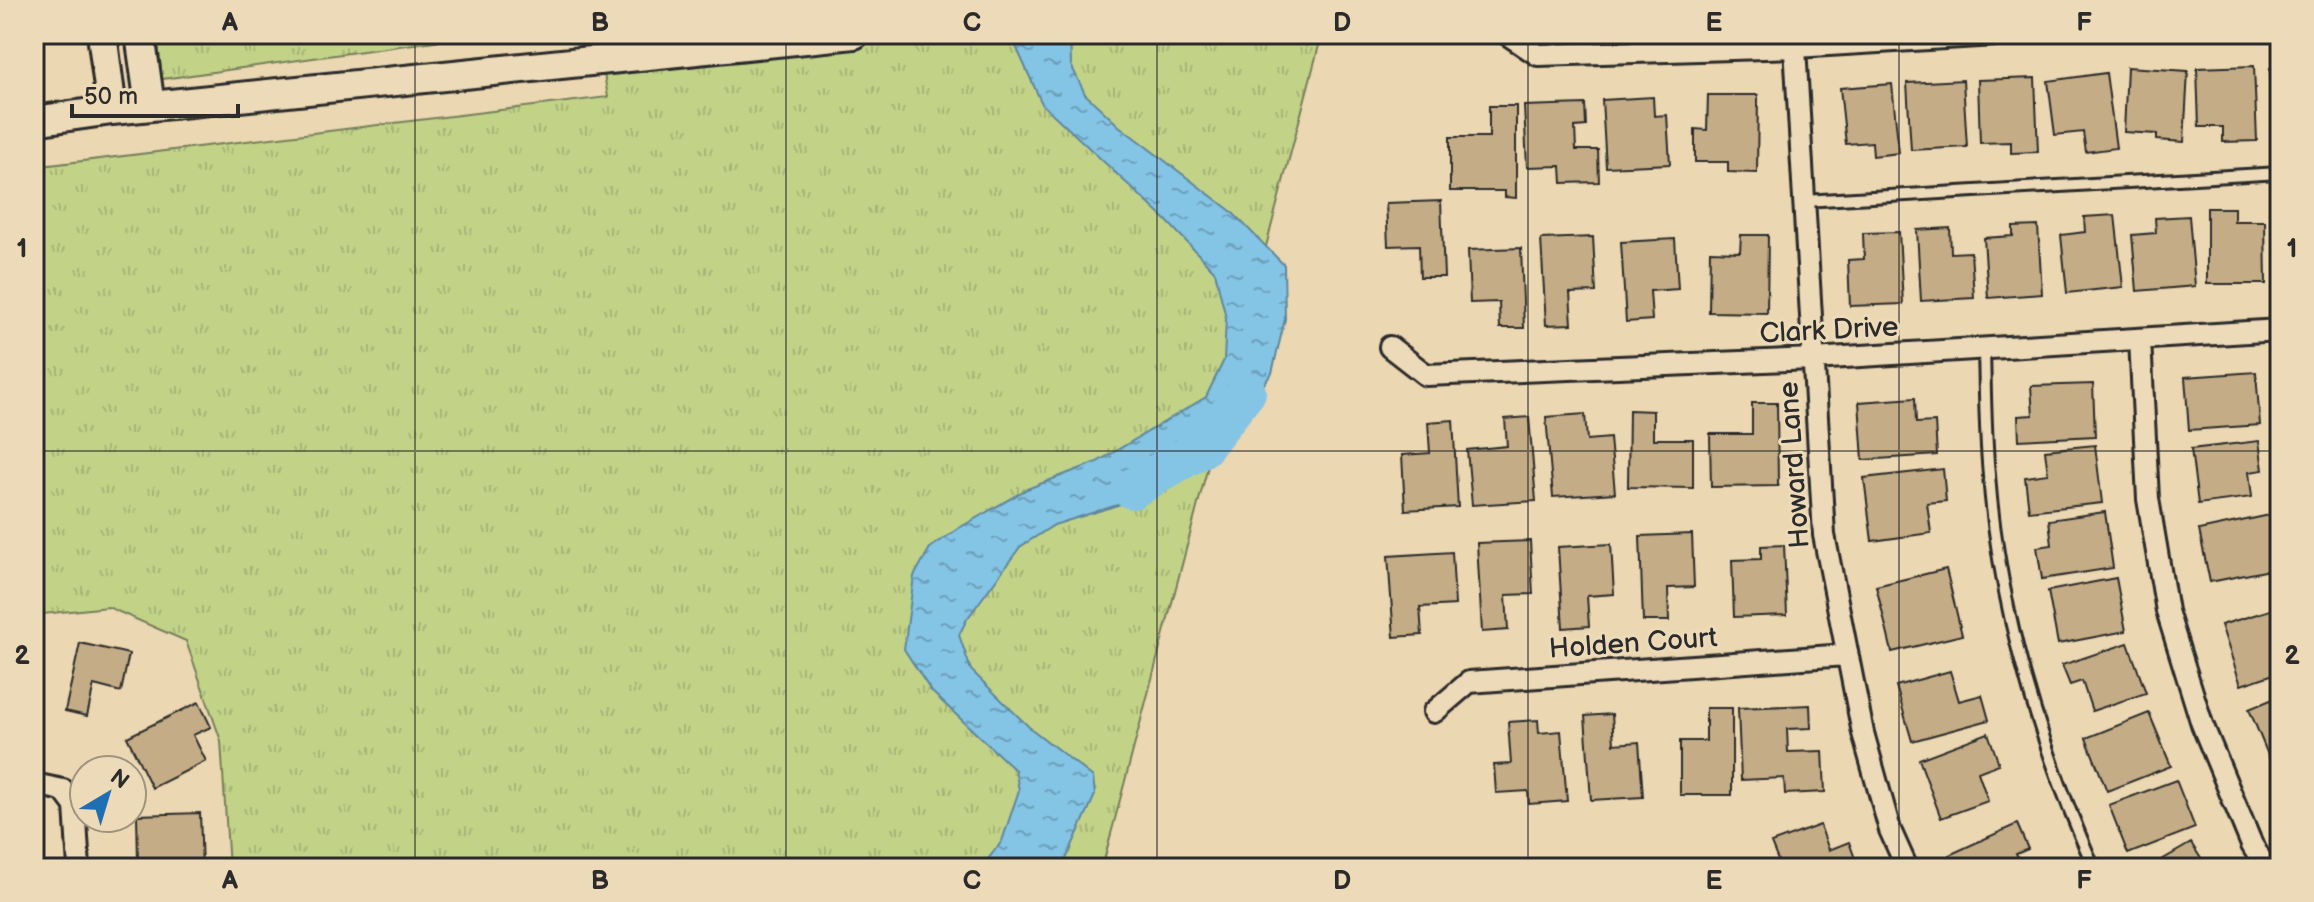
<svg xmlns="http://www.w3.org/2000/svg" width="2314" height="902" viewBox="0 0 2314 902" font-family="'Balsamiq Sans',sans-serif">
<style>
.grass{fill:url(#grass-tufts);stroke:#767f5a;stroke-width:2}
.water{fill:url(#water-ripples);stroke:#60879b;stroke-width:2}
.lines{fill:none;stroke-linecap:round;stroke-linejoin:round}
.river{stroke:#84c4e5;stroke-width:40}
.building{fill:#c4ad86;stroke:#2b2b2b;stroke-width:2}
.lane-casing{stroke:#2b2b2b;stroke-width:16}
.street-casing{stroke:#2b2b2b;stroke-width:26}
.secondary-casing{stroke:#2b2b2b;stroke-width:34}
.lane{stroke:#eddab8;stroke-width:10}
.street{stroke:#eddab8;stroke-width:20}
.secondary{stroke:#eddab8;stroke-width:28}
.grid{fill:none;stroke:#2b2b2b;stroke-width:2;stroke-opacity:0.55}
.labels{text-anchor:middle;stroke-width:6;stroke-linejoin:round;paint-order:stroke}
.street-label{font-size:28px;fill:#2b2b2b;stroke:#eddab8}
.neatline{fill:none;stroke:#2b2b2b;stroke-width:3}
.grid-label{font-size:26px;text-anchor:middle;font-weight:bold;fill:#2b2b2b}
</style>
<defs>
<pattern id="grass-tufts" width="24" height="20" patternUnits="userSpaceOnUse" patternTransform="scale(2)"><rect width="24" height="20" fill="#c2d388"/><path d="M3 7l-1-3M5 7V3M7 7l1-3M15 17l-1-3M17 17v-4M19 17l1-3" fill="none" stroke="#a7b576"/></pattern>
<pattern id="water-ripples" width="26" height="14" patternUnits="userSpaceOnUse" patternTransform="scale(2)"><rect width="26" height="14" fill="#84c4e5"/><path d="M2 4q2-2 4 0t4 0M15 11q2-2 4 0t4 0" fill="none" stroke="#6c9fba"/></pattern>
</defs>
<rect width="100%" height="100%" fill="#ebd7b2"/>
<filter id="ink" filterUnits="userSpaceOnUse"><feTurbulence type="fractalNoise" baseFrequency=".0125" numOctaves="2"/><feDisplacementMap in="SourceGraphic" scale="16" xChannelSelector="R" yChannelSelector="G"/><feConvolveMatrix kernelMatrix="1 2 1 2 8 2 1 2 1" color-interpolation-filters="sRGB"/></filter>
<g filter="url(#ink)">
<!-- grass -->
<path class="grass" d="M157,34h328l-323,45z
M597,34h725l-220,834h-873l-8,-127 -35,-100 -78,-34 -74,8v-448l574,-70z"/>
<!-- water -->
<path class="water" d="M1014,34h56l1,31 14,29 34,32 112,85 53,54 1,54 -13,54 -27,36 -118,93 -73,23 -34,22 -53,72 -8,16 12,35 58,57 64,50 2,18 -33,73h-81l21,-27 17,-51 -4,-20 -84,-79 -27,-42 10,-73 16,-28 29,-20 68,-39 70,-27 109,-65 18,-37 2,-42 -11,-46 -49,-52 -124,-116 -28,-62z"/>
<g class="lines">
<!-- river -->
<path class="river" d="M1132,489l71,-42 43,-55"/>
</g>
<!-- building -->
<path class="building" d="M34,34l4,37h-4z
M2254,66l3,75 -34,1v-15h-24l-2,-59z
M2127,67l61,4 -4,71 -27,-2v-6l-33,-2z
M2280,67v55h-6l-4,-54z
M2106,73l10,75 -30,4 -3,-20 -28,3 -7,-54z
M2035,78l3,74 -27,1v-11l-31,1 -2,-63z
M1963,80l4,67 -56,3 -4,-67z
M1892,84l7,69 -26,3 -1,-14 -26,2 -6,-56z
M1708,95h50l-1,78 -29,-1v-10h-33v-33l12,1z
M1653,97l1,19 13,-1 3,49 -64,3 -4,-67z
M1585,104l1,22 -11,1 1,23h22l1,32 -37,1 -1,-17 -34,1 -3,-61z
M1489,106h27v92l-11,-1v-6h-55v-54h39z
M1441,201l3,76h-24l-1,-32 -31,1 -2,-43z
M2207,208h27v13h31l1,63h-59z
M2115,215l8,72 -56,6 -6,-58 24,-3 -1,-15z
M2189,216l6,70 -58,5 -5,-56 24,-2 -1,-15z
M2038,226l4,68 -54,4 -4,-60 29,-2v-9z
M1950,228l1,25 20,-1 3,46 -53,3 -4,-71z
M1899,232l4,72 -53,2 -2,-46 16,-1 -1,-26z
M1741,235h27l-1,78 -58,-1 1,-61 30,1z
M1593,237l3,55 -26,1 2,31 -26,1 -5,-86z
M1675,239l3,50 -28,2 2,29 -26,2 -5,-80z
M1521,248l3,80h-24l-1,-26 -29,1 -2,-53z
M2256,372l4,53 -71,5 -4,-53z
M2093,384l2,52 -76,4 -1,-24 15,-1 -2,-29z
M1915,398l1,25 19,-1 2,33 -74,5 -4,-58z
M1752,403h25l1,83 -67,1 -1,-53h42z
M1629,410l24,1v28h40v49l-65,-1z
M1585,414l2,26 23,-2 5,55 -62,4 -7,-80z
M1529,417l7,84 -64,4 -5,-55 40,-4 -2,-27z
M1453,420l5,87 -53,3 -3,-55 28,-2 -2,-31z
M2259,441l4,29 -14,2 3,25 -54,7 -7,-55z
M2095,445l7,58 -73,8 -4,-34 23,-3 -3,-24z
M1943,469l3,32 -19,2 4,30 -59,8 -8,-63z
M2105,512l8,56 -71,11 -5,-32 15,-2 -3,-25z
M2270,515l10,53 -70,14 -11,-52z
M1692,534l2,53 -26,1 1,33h-26l-3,-85z
M1530,541l3,53 -27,1 2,35 -26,2 -5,-89z
M1611,544l3,50 -27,2 2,30 -26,2 -5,-81z
M1784,545l3,70 -53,2 -2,-57 29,-1v-13z
M1452,552l3,53 -35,2 2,28 -28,2 -6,-81z
M1946,569l16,66 -70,17 -16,-66z
M2116,578l10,53 -68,13 -10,-53z
M2280,607v65l-39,13 -20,-60z
M80,643l49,11 -8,38 -27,-7 -7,31 -22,-5z
M2128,643l18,50 -54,18 -10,-30 -12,4 -8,-20z
M1950,671l9,30 23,-6 7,25 -77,21 -16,-55z
M2280,696v68l-7,3 -24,-58z
M199,702l12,25 -18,8 13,26 -54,27 -25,-51z
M1810,705l1,23 -24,1 1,23 35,-1 2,41 -40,2 -1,-16 -43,2 -3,-72z
M1706,708h26v87h-52v-54h26z
M2149,713l22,53 -64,25 -21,-53z
M1612,714l2,30 25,-2 4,55 -52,3 -6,-84z
M1538,720l1,13 22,-2 6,70 -38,3 -1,-13 -32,2 -2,-28 17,-1 -3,-42z
M1988,733l11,31 -21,8 10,29 -47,17 -22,-59z
M2176,780l19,48 -67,26 -19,-49z
M200,813l2,55h-29l-1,-8 -34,1 -1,-46z
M2017,824l11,25 -12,5 6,14h-68l-5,-13z
M1820,825l9,25 20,-8 9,25 -77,1 -10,-25z
M2191,843l16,25h-59z"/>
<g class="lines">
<defs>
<path id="lane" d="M1804,201l476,-28
M1984,347c1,42 1,85 5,128 10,135 51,270 105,393"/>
<path id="street" d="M1507,34l31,21 257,-8 217,-13
M1795,47l29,488 39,198 27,97 17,38
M2140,339l8,160 19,112 35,113 50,121 14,23
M1390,347l36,28 387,-16 467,-29
M1434,712l35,-30 377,-27
M34,784l29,6 12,16 4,62"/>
<path id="secondary" d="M102,34l10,76
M140,34l10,72
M34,121l78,-11 742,-76"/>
</defs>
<!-- lane casing -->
<use href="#lane" class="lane-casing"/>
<!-- street casing -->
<use href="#street" class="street-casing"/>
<!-- secondary casing -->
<use href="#secondary" class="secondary-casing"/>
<!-- lane -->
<use href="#lane" class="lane"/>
<!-- street -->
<use href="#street" class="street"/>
<!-- secondary -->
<use href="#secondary" class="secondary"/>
</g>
</g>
<!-- grid -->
<path class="grid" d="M415,34v834M786,34v834M1157,34v834M1528,34v834M1899,34v834M34,451h2246"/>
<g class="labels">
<!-- street labels -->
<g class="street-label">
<text transform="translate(1829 329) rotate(-3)" y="10">Clark Drive</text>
<text transform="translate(1793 465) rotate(-94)" y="10">Howard Lane</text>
<text transform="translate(1633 642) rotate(-4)" y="10">Holden Court</text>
</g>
</g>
<!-- margin -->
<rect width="2314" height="902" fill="none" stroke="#eddab8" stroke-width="88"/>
<!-- north arrow -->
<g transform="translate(108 794) rotate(38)"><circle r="38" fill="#eddab8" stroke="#9f9480" stroke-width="2"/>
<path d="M0-6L14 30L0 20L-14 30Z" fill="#1f6fb2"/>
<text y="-12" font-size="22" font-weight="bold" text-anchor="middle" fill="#2b2b2b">N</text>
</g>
<!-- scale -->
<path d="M72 104v12h166v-12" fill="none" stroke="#2b2b2b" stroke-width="4"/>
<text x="84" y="104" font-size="24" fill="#2b2b2b" stroke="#eddab8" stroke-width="6" paint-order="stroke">50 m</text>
<rect x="44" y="44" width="2226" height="814" class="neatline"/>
<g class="grid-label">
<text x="230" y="31">A</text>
<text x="600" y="31">B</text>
<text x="972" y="31">C</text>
<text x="1342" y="31">D</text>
<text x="1714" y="31">E</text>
<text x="2084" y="31">F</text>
<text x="22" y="257">1</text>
<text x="2292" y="257">1</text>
<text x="22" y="664">2</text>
<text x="2292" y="664">2</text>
<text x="230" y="889">A</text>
<text x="600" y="889">B</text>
<text x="972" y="889">C</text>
<text x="1342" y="889">D</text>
<text x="1714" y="889">E</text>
<text x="2084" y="889">F</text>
</g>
</svg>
